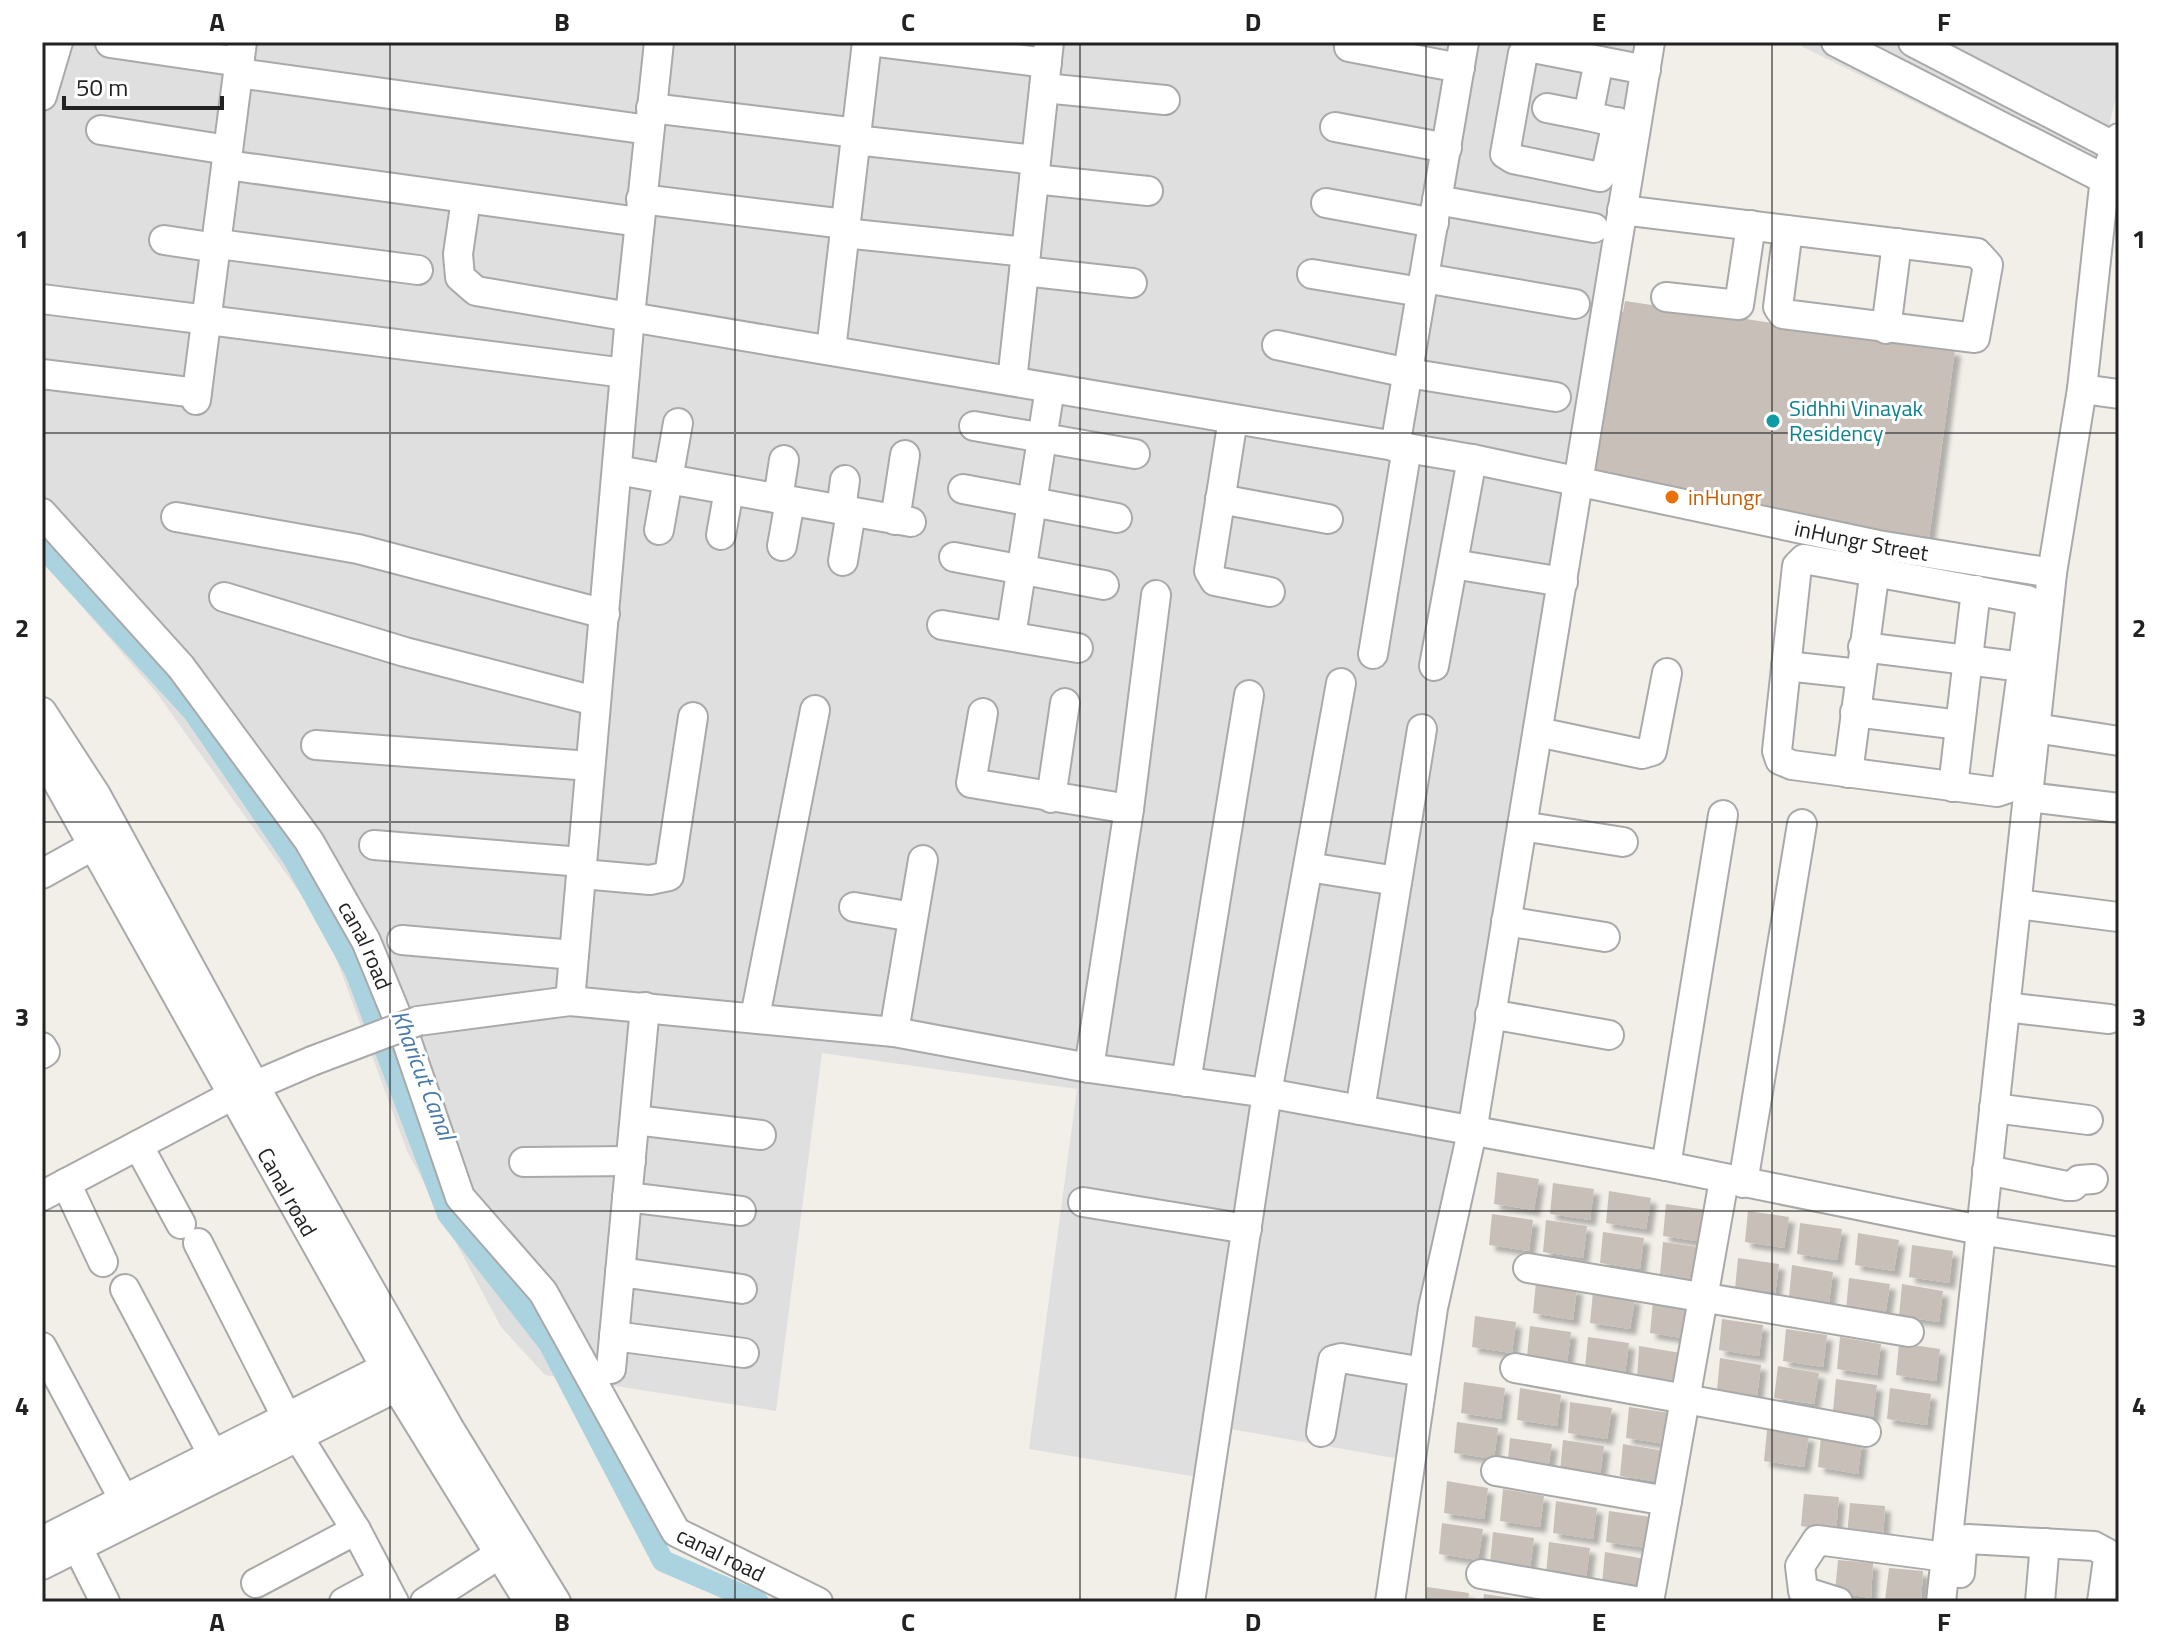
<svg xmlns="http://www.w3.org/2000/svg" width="2161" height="1644" viewBox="0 0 2161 1644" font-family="'Titillium Web',sans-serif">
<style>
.residential{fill:#e0dfdf}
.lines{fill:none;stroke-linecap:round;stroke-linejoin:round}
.canal{stroke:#aad3df;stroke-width:22}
.building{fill:#c7bfb8;filter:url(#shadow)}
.minor-casing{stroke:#a9a9a9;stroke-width:32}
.minor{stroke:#fff;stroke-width:28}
.minor-bridge-casing{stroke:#a9a9a9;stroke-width:32;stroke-linecap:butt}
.minor-bridge{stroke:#fff;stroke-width:28}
.grid{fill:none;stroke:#222;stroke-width:2;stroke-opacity:0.55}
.culture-dot{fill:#0f9aa8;stroke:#fff;stroke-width:3}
.food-dot{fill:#e8710a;stroke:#fff;stroke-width:3}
.labels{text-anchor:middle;stroke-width:6;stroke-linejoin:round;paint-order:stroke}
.culture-label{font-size:22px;fill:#0d838f;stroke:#fff;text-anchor:start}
.food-label{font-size:22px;fill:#c56008;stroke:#fff;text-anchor:start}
.street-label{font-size:22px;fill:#222;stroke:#fff}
.water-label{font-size:24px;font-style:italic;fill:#4a7aab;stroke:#fff}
.neatline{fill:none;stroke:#222;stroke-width:3}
.grid-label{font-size:26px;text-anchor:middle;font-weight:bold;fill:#222}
</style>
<defs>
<filter id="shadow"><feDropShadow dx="6" dy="6" stdDeviation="2" flood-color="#0004"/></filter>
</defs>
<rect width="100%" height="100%" fill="#f2efe9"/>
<!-- residential -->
<path class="residential" d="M42,42h1615l-50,250 -185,1171 -197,-35 -10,52 -186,-31 48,-360 -255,-36 -46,358 -231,-36 -44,-48 -94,-176 -82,-223 -169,-236 -114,-131z
M1793,42h326v42l-25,107z"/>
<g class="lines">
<!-- canal -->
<path class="canal" d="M42,546l152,166 100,147 62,113 92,242 101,129 114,218 95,41"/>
</g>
<!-- building -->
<path class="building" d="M1625,301l330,49 -27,196 -341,-55 33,-179h3z
M1497,1172l42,7 -5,31 -40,-6z
M1553,1183l41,6 -4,31 -40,-6z
M1609,1191l42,7 -5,31 -40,-6z
M1666,1204l41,6 -4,32 -40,-6z
M1748,1211l41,6 -5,31 -39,-6z
M1492,1214l41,6 -4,31 -40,-6z
M1546,1220l41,6 -4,32 -40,-6z
M1800,1223l42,6 -5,31 -40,-6z
M1603,1232l41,6 -4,31 -40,-6z
M1858,1233l41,7 -5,31 -39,-6z
M1663,1242l41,6 -4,32 -40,-6z
M1912,1245l41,6 -4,32 -40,-6z
M1738,1258l41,6 -4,31 -40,-6z
M1792,1265l41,7 -4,31 -40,-6z
M1849,1278l41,6 -5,32 -39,-6z
M1536,1282l41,6 -4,32 -40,-7z
M1902,1284l41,7 -4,31 -40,-6z
M1593,1292l42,6 -5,31 -40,-6z
M1653,1301l41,7 -5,31 -39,-6z
M1475,1316l41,6 -4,31 -40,-6z
M1722,1319l41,6 -4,31 -40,-6z
M1530,1326l41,6 -4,31 -40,-6z
M1786,1329l41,6 -4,32 -40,-6z
M1588,1337l41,6 -4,31 -40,-6z
M1840,1337l41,7 -4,31 -40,-6z
M1899,1343l41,6 -4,32 -40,-6z
M1639,1346l42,7 -5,31 -39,-6z
M1720,1358l41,7 -4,31 -40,-6z
M1778,1366l41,7 -5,31 -40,-6z
M1836,1379l41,6 -4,32 -40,-6z
M1464,1382l41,6 -4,31 -40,-6z
M1520,1388l41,7 -4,31 -40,-6z
M1890,1388l41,6 -4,31 -40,-6z
M1570,1402l42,6 -5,31 -39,-6z
M1629,1407l41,6 -4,31 -40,-6z
M1457,1422l41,6 -4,31 -40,-6z
M1767,1430l42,6 -5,31 -40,-6z
M1821,1436l41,6 -4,32 -40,-7z
M1510,1438l42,6 -5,31 -40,-6z
M1563,1440l41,6 -4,31 -40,-6z
M1623,1444l41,7 -4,31 -40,-6z
M1447,1481l41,7 -4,31 -40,-6z
M1503,1489l41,7 -4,31 -40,-6z
M1804,1494l35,3 -3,34 -35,-5z
M1556,1501l41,7 -4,31 -40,-6z
M1850,1503l35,3 -2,34 -36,-5z
M1609,1511l42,6 -5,31 -40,-6z
M1442,1523l41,6 -5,31 -39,-6z
M1493,1532l41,6 -4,31 -40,-6z
M1549,1542l41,6 -4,31 -40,-6z
M1605,1552l41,7 -4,31 -40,-6z
M1838,1560l35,3 -2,35 -36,-6z
M1889,1568l34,3 -2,31 -36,-2z
M1427,1587l42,6 -1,9h-42z
M1484,1594l42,6v2h-43z"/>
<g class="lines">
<defs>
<g id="minor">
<path d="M878,42l169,21"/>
<path d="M1836,42l282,144"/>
<path d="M1913,42l206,107"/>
<path d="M110,43l130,19"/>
<path d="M1349,47l111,21"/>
<path d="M1599,61l-11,55 44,10"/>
<path d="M238,73l411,57"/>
<path d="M1044,88l121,12"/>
<path d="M42,96l16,-54"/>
<path d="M651,108l206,25"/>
<path d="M1547,108l41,8"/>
<path d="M1617,122l-10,46 -7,9 -87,-18 -8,-5 18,-101 5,-6 118,23"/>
<path d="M1335,127l112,21"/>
<path d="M101,130l127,20"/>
<path d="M855,140l181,20"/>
<path d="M227,165l412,57"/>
<path d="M1034,179l114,12"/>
<path id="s1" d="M466,199l-8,55 2,23 16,14 996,168 406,86 174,28"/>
<path d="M641,199l204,25"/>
<path d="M1437,200l157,28"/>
<path d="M1326,203l108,20"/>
<path d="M1622,210l355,43 11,12 -13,73 -192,-24 -5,-7 10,-77"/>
<path d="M844,233l182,19"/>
<path d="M164,240l53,8"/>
<path d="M218,244l200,26"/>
<path d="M1024,271l108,12"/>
<path d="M1312,274l109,18"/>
<path d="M1424,278l151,26"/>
<path d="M1666,297l73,8 12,-80"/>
<path d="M42,299l583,74"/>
<path d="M1886,329l11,-86"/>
<path d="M1277,345l131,28 148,24"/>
<path d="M831,350l36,-308"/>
<path d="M42,374l155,19"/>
<path d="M1012,381l37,-339"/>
<path d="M2082,389l37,5"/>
<path d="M196,400l46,-358"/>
<path d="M1233,419l-24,152 6,10 55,11"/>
<path d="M974,426l161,28"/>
<path d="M1395,447l69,-405"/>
<path d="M617,470l294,52"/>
<path d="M963,489l154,29"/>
<path d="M778,499l6,-39"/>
<path d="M1220,499l108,20"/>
<path d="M841,510l4,-30"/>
<path id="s2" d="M42,513l139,154 128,174 57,100 39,95 55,161 83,95 133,240 142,70"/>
<path d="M176,517l182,32 247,65"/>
<path d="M895,520l10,-65"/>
<path d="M659,530l19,-107"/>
<path d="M721,535l8,-45"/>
<path d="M782,546l8,-45"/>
<path d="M954,557l150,28"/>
<path d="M1804,559l223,41 3,13 -24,176 -9,3 -205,-27 -12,-5 -3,-9 20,-185z"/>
<path d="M843,561l8,-49"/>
<path d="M1453,564l110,18"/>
<path d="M224,597l181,55 190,49"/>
<path d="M942,625l136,23"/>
<path d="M1011,636l39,-248"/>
<path d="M1863,647l160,20"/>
<path d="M1373,654l34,-206"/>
<path d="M1434,666l38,-207"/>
<path d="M1786,666l74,8"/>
<path d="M42,712l54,83 166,304 187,329 107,174"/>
<path d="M1855,712l105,13"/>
<path d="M983,713l-12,70 158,26"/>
<path d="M2035,728l84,13"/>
<path d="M1538,732l104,22 10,-3 15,-78"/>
<path d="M316,745l274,21"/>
<path id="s3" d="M42,754l355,634 132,214"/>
<path d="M1848,773l29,-219"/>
<path d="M1953,787l23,-197"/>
<path d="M2028,797l91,11"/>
<path d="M1051,798l14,-95"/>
<path d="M1522,826l101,16"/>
<path d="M374,845l208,17"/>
<path d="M1308,867l89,14"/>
<path d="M42,874l52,-29"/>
<path d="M582,874l68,6 19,-4 24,-159"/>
<path d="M2017,904l101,13"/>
<path d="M854,907l59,10"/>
<path d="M1506,921l99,16"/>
<path d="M402,940l172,15"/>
<path d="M570,1001l324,31 195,36 178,25 399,73 314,64 139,22"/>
<path d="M2005,1007l104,12"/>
<path d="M1490,1014l119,21"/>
<path d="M755,1017l60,-307"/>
<path d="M418,1021l152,-20 60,-685 29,-274"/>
<path d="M894,1032l29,-172"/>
<path d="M42,1047l3,5 -3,2"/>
<path d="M1089,1068l40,-259 27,-214"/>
<path d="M1186,1082l63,-387"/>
<path d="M1994,1108l94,12"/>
<path d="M1360,1110l62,-381"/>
<path d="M635,1120l126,15"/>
<path d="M138,1145l43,79"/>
<path d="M524,1162l107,-1"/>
<path d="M1666,1166l57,-351"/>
<path d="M1987,1170l80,16h6l6,-6 14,-1"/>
<path d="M66,1183l37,79"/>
<path d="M1743,1183l59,-359"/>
<path d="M42,1196l191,-101 79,-34"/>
<path d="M627,1197l114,14"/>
<path d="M1083,1202l164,27"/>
<path d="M198,1243l89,175"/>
<path d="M1528,1268l381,64"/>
<path d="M620,1272l122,17"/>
<path d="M125,1289l88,166"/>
<path d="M614,1336l130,17"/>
<path d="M42,1347l82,153"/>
<path d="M1515,1368l351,64"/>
<path d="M611,1369l34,-362"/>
<path d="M1321,1432l12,-72 8,-2 82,14"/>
<path d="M299,1438l57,92 38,72"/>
<path d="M1496,1471l171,30"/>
<path d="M42,1541l360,-182"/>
<path d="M78,1548l27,54"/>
<path d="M42,1565l371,-186"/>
<path d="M1960,1573l2,-26 6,-8 126,7 13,7 1,6 -6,43"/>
<path d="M1481,1574l160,28"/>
<path d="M256,1583l100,-53"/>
<path d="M344,1602l39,-21"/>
<path d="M425,1602l73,-47"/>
<path d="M1190,1602l77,-509 74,-410"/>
<path d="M1390,1602l43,-294 39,-176 178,-1090"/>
<path d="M1649,1602l75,-422"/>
<path d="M1838,1602l-35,-11 -3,-25 17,-26 129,17"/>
<path d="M1941,1602l111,-1029 30,-184 23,-212 14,-39"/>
<path d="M2040,1602l5,-59"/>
</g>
</defs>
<!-- minor casing -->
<use href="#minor" class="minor-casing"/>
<!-- minor -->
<use href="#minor" class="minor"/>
<defs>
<path id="minor-bridge" d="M312,1061l106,-40"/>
</defs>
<!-- minor-bridge casing -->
<use href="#minor-bridge" class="minor-bridge-casing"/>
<!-- minor-bridge -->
<use href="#minor-bridge" class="minor-bridge"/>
</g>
<!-- grid -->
<path class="grid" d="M390,42v1560M735,42v1560M1080,42v1560M1426,42v1560M1772,42v1560M42,433h2077M42,822h2077M42,1211h2077"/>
<!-- markers -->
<circle class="culture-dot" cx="1773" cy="421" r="8"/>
<circle class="food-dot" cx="1672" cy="497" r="8"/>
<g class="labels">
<!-- culture labels -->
<g class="culture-label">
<text x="1789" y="416">Sidhhi Vinayak<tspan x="1789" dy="25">Residency</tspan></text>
</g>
<!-- food labels -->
<g class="food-label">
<text x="1688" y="505">inHungr</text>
</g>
<!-- street labels -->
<g class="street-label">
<text dy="8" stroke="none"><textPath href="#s1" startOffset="1508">inHungr Street</textPath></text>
<text dy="8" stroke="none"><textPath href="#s2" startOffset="542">canal road</textPath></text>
<text dy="8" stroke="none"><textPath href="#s3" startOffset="502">Canal road</textPath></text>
<text dy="8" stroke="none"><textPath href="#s2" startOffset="1262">canal road</textPath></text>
</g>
<!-- water labels -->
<g class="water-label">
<text transform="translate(423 1075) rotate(69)" y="8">Kharicut Canal</text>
</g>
</g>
<!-- border -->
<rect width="2161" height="1644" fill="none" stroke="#ffffff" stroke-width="88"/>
<!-- scale -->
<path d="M64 96v12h158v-12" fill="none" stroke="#222222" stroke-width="4"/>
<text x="76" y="96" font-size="24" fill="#222222" stroke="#ffffff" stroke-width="6" paint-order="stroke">50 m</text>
<rect x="44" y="44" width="2073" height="1556" class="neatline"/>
<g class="grid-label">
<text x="217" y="31">A</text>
<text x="562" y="31">B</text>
<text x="908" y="31">C</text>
<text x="1253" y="31">D</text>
<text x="1599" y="31">E</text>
<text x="1944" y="31">F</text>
<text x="22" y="248">1</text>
<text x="2139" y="248">1</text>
<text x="22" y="637">2</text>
<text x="2139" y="637">2</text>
<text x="22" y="1026">3</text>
<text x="2139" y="1026">3</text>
<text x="22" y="1415">4</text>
<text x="2139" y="1415">4</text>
<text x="217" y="1631">A</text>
<text x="562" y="1631">B</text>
<text x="908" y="1631">C</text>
<text x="1253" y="1631">D</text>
<text x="1599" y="1631">E</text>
<text x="1944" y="1631">F</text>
</g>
</svg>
